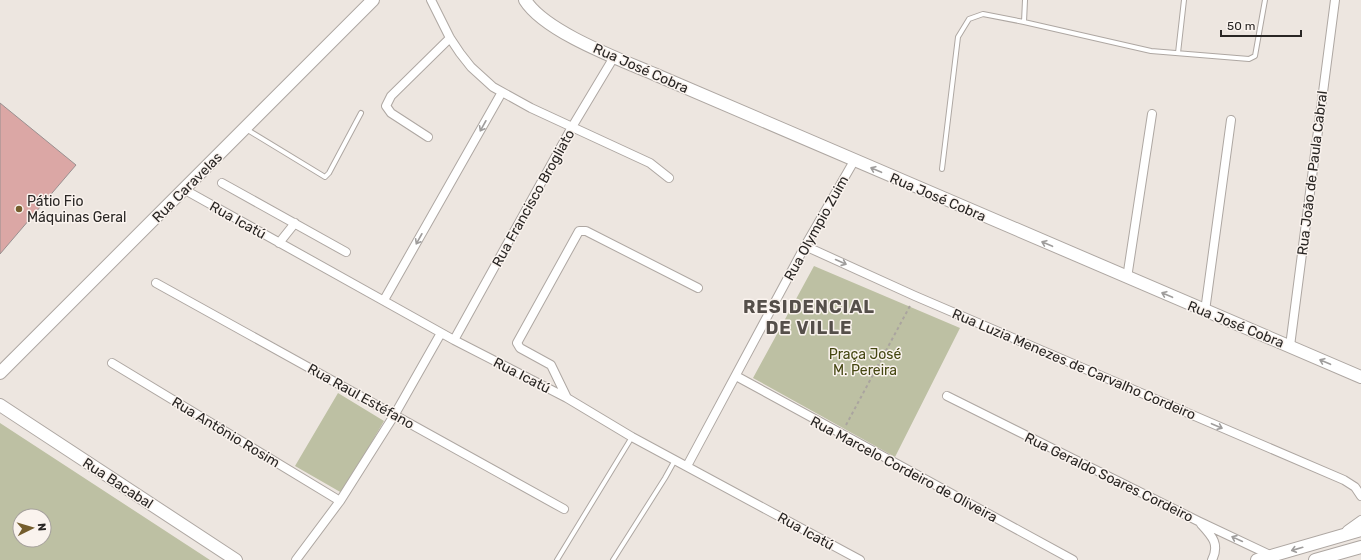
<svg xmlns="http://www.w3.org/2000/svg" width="1361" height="560" viewBox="0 0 1361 560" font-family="Rubik,sans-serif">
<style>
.green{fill:#bdc0a3;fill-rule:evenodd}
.building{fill:#dba7a5;stroke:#999090}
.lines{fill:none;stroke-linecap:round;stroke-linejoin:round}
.lane-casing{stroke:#aea7a2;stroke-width:6}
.street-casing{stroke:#aea7a2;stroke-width:10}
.secondary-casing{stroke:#aea7a2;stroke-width:14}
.path{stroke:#aaa49f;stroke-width:2;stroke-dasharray:3 3;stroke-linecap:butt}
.lane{stroke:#fff;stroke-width:4}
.street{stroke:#fff;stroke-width:8}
.secondary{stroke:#fff;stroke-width:12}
.oneway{stroke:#9f9d9c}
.poi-dot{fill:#745d2d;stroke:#faf3ee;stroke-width:1.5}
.labels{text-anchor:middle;stroke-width:3;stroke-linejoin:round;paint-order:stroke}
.street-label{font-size:14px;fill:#292624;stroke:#faf3ee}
.poi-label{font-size:14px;fill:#292624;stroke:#faf3ee;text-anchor:start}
.park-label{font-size:14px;fill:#454712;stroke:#faf3ee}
.district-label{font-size:18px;font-weight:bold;letter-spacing:1px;fill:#554f4a;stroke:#faf3ee}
</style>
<rect width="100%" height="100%" fill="#ede6e0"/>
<!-- green -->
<path class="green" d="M814,266l146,62 -65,129 -142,-79z
M338,393l46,28 -42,72 -47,-27z
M0,423l210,137h-210zM20,516h24v24h-24z"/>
<!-- building -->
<path class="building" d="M0,103l76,62 -76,89z"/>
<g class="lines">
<defs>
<path id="lane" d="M1025,0l-1,22 127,29 98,8 6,-3 10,-56
M1178,53l6,-53
M246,129l79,48 4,-4 32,-60
M942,169l16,-132 11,-18 14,-5 41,8
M557,560l75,-123
M613,560l52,-82 10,-18"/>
<path id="street" d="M431,0l19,38 10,15 11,14 22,20 38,21 119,55 19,15
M428,137l-37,-24 -5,-7 5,-10 59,-58
M222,183l124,69
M185,190l269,150 113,58 65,39 228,123
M279,243l16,-20
M805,246l110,50 429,184 11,7 6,9
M1127,278l25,-164
M156,283l408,226
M384,300l118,-208
M1205,311l26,-191
M454,340l118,-213 42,-70
M1290,346l45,-346
M112,363l228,138
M736,376l337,184
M947,396l251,125 74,35
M567,398l-16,-33 -31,-17 -3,-5 62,-112h7l112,57
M687,466l118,-220 49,-85
M1201,524c11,12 19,20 11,36
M1347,530l14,-10
M296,560l44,-59 55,-87 46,-81"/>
<path id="secondary" d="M525,0c20,32 94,59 129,74l707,303
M0,373l373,-373
M0,405l236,155
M1257,560l104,-30
M1315,560l46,-13"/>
</defs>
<!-- lane casing -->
<use href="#lane" class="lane-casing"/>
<!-- street casing -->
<use href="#street" class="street-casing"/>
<!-- secondary casing -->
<use href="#secondary" class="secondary-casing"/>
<!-- path -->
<path class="path" d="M846,425l65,-121"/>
<!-- lane -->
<use href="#lane" class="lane"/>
<!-- street -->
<use href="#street" class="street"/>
<!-- secondary -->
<use href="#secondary" class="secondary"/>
</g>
<!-- one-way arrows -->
<defs><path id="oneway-shaft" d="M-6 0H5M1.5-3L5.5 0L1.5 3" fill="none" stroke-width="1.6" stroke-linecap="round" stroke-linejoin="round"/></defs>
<g class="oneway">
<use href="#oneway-shaft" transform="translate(483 126) rotate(119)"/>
<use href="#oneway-shaft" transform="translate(876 170) rotate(-157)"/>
<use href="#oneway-shaft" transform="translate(419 239) rotate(119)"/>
<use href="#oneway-shaft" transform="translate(1047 244) rotate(-157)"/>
<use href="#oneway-shaft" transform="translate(841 262) rotate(24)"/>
<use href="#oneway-shaft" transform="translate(1167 295) rotate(-157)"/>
<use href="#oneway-shaft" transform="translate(1325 362) rotate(-157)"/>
<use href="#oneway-shaft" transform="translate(1217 426) rotate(23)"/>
<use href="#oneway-shaft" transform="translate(1237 539) rotate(-155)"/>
<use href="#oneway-shaft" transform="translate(1297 549) rotate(164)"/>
</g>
<!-- markers -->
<circle class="poi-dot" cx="19" cy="209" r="4"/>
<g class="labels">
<!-- street labels -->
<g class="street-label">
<text transform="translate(641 68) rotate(24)" y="5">Rua José Cobra</text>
<text transform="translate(1312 173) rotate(-83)" y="5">Rua João de Paula Cabral</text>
<text transform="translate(187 187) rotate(-45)" y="5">Rua Caravelas</text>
<text transform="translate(938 197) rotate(23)" y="5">Rua José Cobra</text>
<text transform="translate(533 198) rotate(-61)" y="5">Rua Francisco Brogliato</text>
<text transform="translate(238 220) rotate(29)" y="5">Rua Icatú</text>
<text transform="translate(816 228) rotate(-61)" y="5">Rua Olympio Zuim</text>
<text transform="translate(1236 324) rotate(22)" y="5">Rua José Cobra</text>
<text transform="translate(1074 364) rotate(23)" y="5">Rua Luzia Menezes de Carvalho Cordeiro</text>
<text transform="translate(522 375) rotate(27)" y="5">Rua Icatú</text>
<text transform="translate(361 396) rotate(29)" y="5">Rua Raul Estéfano</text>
<text transform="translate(226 432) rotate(31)" y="5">Rua Antônio Rosim</text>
<text transform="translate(904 469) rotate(28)" y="5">Rua Marcelo Cordeiro de Oliveira</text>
<text transform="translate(1109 477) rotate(26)" y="5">Rua Geraldo Soares Cordeiro</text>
<text transform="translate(118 483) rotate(33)" y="5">Rua Bacabal</text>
<text transform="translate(806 531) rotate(29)" y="5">Rua Icatú</text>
</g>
<!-- poi labels -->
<g class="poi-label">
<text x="27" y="206">Pátio Fio<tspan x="27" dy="16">Máquinas Geral</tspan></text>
</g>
<!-- park labels -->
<g class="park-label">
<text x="865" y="359">Praça José<tspan x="865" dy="16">M. Pereira</tspan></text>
</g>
<!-- district labels -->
<g class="district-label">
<text x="809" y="313">RESIDENCIAL<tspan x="809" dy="21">DE VILLE</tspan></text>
</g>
</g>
<!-- north arrow -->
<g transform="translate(32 528) rotate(85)"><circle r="19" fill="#faf3ee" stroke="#a6a19d"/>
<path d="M0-3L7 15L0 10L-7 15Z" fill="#745d2d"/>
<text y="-6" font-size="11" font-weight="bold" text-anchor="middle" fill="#292624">N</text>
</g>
<!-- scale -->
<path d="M1221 30v6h80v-6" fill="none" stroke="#292624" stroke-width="2"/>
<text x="1227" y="30" font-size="12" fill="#292624" stroke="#faf3ee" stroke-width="3" paint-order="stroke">50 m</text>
</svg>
